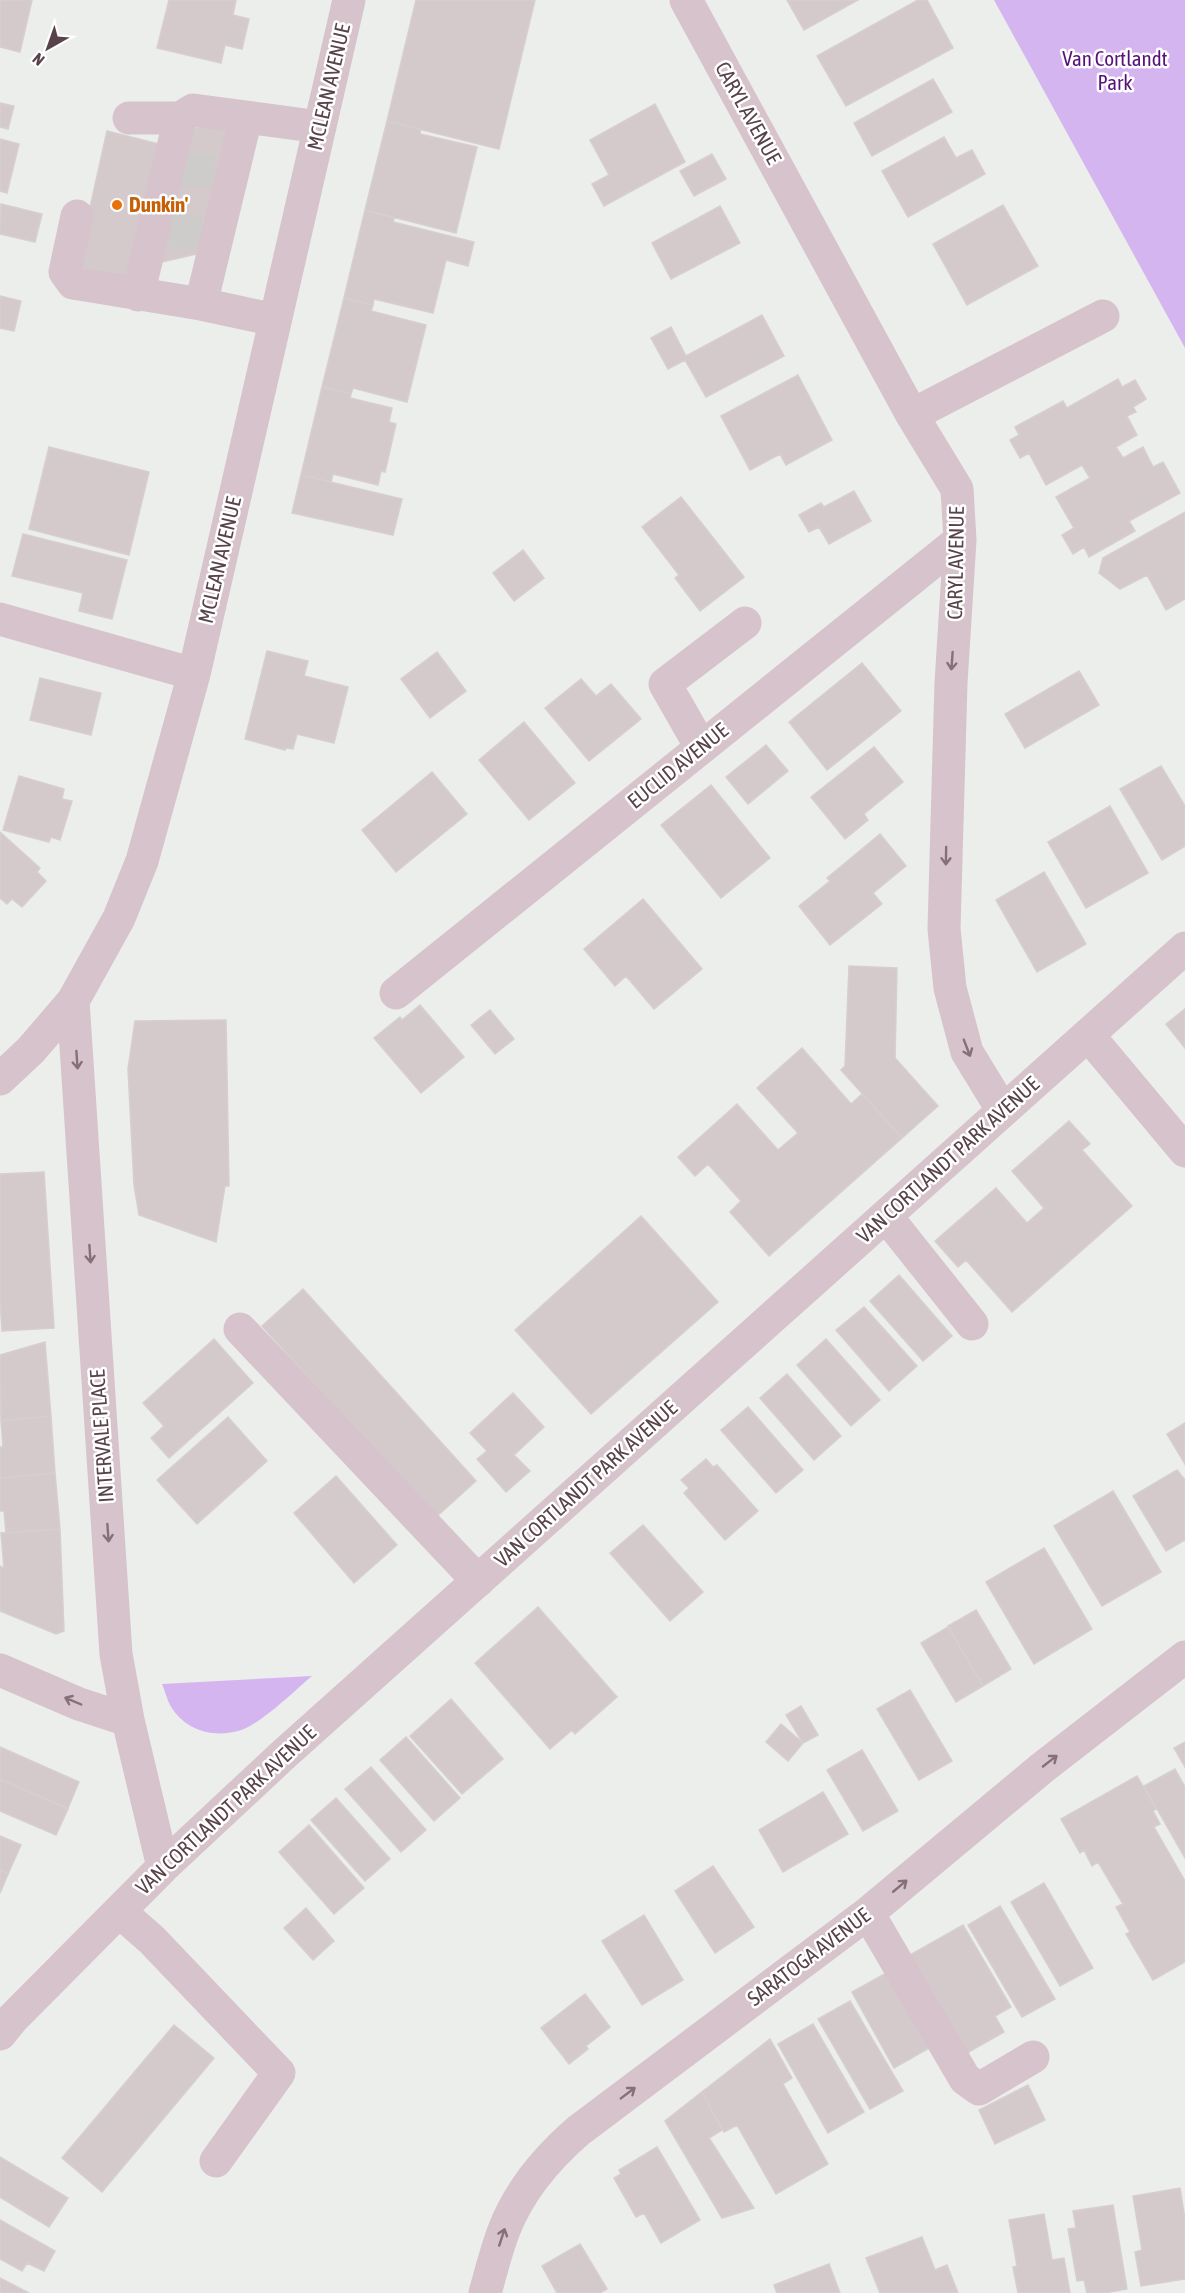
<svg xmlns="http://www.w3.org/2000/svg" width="1185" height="2293" viewBox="0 0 1185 2293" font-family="'Asap Condensed',sans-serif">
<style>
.green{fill:#d4b5f0}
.building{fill:#d4cacc;stroke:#d7ced0;stroke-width:1.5}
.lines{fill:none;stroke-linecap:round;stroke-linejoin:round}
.minor-tunnel{stroke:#cecccb;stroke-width:33;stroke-dasharray:33 16;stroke-linecap:butt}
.minor{stroke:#d7c3cb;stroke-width:33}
.oneway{stroke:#857078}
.food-dot{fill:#e8710a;stroke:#fff;stroke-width:2}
.labels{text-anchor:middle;stroke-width:5;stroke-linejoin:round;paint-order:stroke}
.park-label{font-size:21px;fill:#56117c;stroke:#fff}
.street-label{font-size:21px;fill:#59434b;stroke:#fff}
.food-label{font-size:21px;font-weight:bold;fill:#c56008;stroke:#fff;text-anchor:start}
</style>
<rect width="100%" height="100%" fill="#ebeeeb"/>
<!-- green -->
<path class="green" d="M994,0h191v348z
M312,1676c-18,15 -53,50 -74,55 -26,7 -54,-1 -68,-26 -3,-6 -5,-14 -8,-21z"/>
<!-- building -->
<path class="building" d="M0,0h32l-12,52 -20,-5z
M169,0h67l-3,15 16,4 -7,30 -17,-4 -4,18 -64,-15z
M416,0h119l-36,149 -112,-28z
M787,0h71l-54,30z
M918,0h9l26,48 -107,58 -29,-50z
M933,79l19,33 -80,44 -18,-33z
M0,103l14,3 -6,23 -8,-2z
M655,104l30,58 -81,44 -12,-22 17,-9 -19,-35z
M232,118l-31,135 -39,9 28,-132z
M387,121l34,8 -1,5 57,13 -21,86 -91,-23z
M107,131l52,13 -33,135 -49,-13z
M944,137l12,21 16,-8 13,24 -77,43 -26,-46z
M0,139l19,5 -12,49 -7,-2z
M712,154l14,25 -32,17 -14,-25z
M1,204l41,10 -7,28 -35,-8z
M1003,205l35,61 -71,39 -34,-61z
M720,206l20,37 -69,36 -19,-36z
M365,210l29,8 -1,4 81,20 -6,24 -22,-6 -13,53 -59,-14 -1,6 -29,-7z
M0,296l21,5 -7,30 -14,-3z
M344,298l29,7 -2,6 55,14 -19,77 -54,-14 -2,6 -29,-7z
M762,315l22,41 -78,41 -21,-37 -17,9 -17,-31 20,-11 15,29z
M798,375l34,65 -46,25 -6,-11 -30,16 -29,-54z
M1118,379l4,8 13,-7 11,19 -13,8 3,5 -9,4 10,19 -21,12 7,11 20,-11 10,20 10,-5 17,31 -51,28 6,10 -46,26 -5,-10 -11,7 -11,-19 12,-7 -18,-31 34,-19 -8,-13 -36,20 -17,-32 -9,5 -10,-18 9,-5 -4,-8 48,-26 4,7z
M322,387l29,7 -1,4 42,10 -3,14 7,2 -11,48 -4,-1 -3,14 -45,-11 -2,8 -30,-7z
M49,447l100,25 -20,83 -100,-26z
M301,475l101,24 -9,36 -101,-22z
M854,491l17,30 -42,23 -10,-17 -10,5 -10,-17 22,-12 3,4z
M681,497l63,80 -44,34 -25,-33 4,-3 -37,-48z
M1185,512v87l-19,11 -19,-35 -27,14 -21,-16 4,-15z
M23,534l104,26 -15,59 -33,-8 4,-18 -71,-17z
M523,550l21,28 -30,23 -21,-28z
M267,651l41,10 -4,15 44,11 -14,56 -37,-9 -4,15 -7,-1 -1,2 -40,-11z
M437,652l29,39 -36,27 -29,-39z
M862,663l39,48 -74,59 -38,-48z
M1079,671l20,34 -74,43 -20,-34z
M40,678l61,15 -10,42 -61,-15z
M581,679l15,17 15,-12 30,35 -52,42 -44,-53z
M524,722l51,61 -46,37 -50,-60z
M766,745l22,26 -40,33 -22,-27z
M874,747l29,35 -39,32 4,6 -23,19 -34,-42z
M1161,766l24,40v40l-23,14 -42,-71z
M432,772l35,42 -71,58 -34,-42z
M19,776l45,13 -2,10 10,2 -12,39 -9,-3 -2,5 -46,-12z
M711,785l59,73 -49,40 -60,-73z
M1110,806l38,67 -62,35 -38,-66z
M0,832l40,36 -3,4 9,9 -24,26 -10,-8 -5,5 -7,-6z
M880,834l26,32 -33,27 9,11 -52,41 -31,-39 31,-25 -3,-3z
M1044,872l42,72 -49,28 -41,-72z
M643,899l59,70 -48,40 -28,-33 -11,10 -31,-37z
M849,966l48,2 -2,90 43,48 -36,32 -61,-68 4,-4z
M420,1005l44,52 -43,36 -47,-55 26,-21 2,3z
M1185,1009v39l-19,-24z
M490,1010l24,29 -19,15 -24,-29z
M226,1020l3,166h-4l-9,56 -77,-27 -5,-30 -6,-116 7,-48z
M802,1048l49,56 11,-10 40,44 -133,118 -39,-44 11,-11 -33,-37 -13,12 -17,-19 59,-53 41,46 20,-17 -41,-45z
M1069,1121l21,23 -8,6 50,56 -120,106 -46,-52 -8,7 -23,-26 61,-53 31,35 17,-15 -32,-37z
M44,1172l10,156 -52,3 -2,-33v-124z
M641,1216l77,86 -127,112 -76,-84z
M899,1275l53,61 -29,25 -53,-60z
M303,1289l173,192 -41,37 -173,-192z
M864,1307l53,59 -28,25 -53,-61z
M214,1339l39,44 -84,75 -18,-20 13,-12 -21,-23z
M826,1339l54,61 -29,26 -54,-61z
M45,1342l6,74 -50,5 -1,-66z
M787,1374l54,62 -27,24 -54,-62z
M513,1393l31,34 -30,28 16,16 -24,21 -29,-33 10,-8 -17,-18z
M748,1407l55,63 -27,23 -55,-63z
M51,1416l4,57 -55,5v-31h3l-2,-26z
M228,1417l39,44 -70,63 -40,-44z
M1185,1423v41l-18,-30z
M706,1459l7,8 4,-2 41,46 -33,29 -41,-47 5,-5 -8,-8z
M1177,1470l8,10v60l-19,11 -33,-55z
M55,1473l5,56 -54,4 -2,-22h-4v-33z
M336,1476l61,69 -43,38 -60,-70z
M1113,1491l48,81 -59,34 -48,-80z
M643,1525l60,67 -33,29 -60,-68z
M60,1529l4,102 -8,3 -56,-23v-45l4,2 -3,-35z
M1044,1548l48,81 -58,35 -48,-82z
M538,1607l79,90 -42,37 -3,-4 -22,19 -75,-86z
M976,1610l35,59 -28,17 -35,-60z
M948,1627l35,59 -27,16 -35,-59z
M910,1690l42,71 -33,19 -42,-71z
M451,1699l52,60 -41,35 -52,-58z
M801,1706l17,29 -15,8 -17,-28z
M781,1724l22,19 -15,18 -22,-19z
M406,1737l54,61 -26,23 -54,-61z
M1185,1742v25l-11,-19z
M0,1747l79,35 -11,26 -68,-29z
M862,1750l36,61 -35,20 -36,-61z
M371,1767l55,63 -25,22 -56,-63z
M1175,1769l10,18v71l-41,-72z
M1137,1776l19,33 -3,2 7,13 -6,3 31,54v81l-32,18 -27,-46 4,-2 -14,-25 7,-3 -25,-42 -6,4 -8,-16 -4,3 -19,-34z
M0,1779l68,30 -12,26 -56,-24z
M823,1792l25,42 -65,38 -24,-42z
M336,1798l54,61 -25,22 -54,-61z
M309,1825l55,63 -30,26 -55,-62z
M0,1836l21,9 -13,29 -8,-4z
M713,1866l41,61 -39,26 -40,-62z
M0,1870l8,4 -8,19z
M1044,1883l49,85 -33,18 -49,-84z
M1000,1906l55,93 -33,18 -54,-92z
M306,1908l28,33 -21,19 -29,-32z
M644,1915l39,65 -41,25 -40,-64z
M963,1925l48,82 -16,9 9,16 -37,21 -57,-98z
M888,1972l43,75 -37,21 -42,-76z
M585,1994l25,33 -24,19 2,3 -19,15 -28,-36z
M850,2001l53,90 -33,18 -52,-90z
M813,2024l51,88 -36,21 -50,-89z
M174,2025l40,33 -112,134 -40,-34z
M770,2039l22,39 -9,6 45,80 -52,30 -39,-69 -13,7 -22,-40z
M1028,2085l17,35 -50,24 -16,-34z
M702,2092l20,38 -13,8 45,70 -32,10 -57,-97z
M657,2147l43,73 -39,23 -17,-30 -8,4 -22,-39 7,-4 -2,-4z
M0,2157l68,41 -19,29 -49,-30z
M1180,2188l5,31v60l-44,7 -6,-34 7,-2 -9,-54z
M1113,2205l14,84 -22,4h-18l-3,-13 -7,1 -9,-52 8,-1 -3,-17z
M1044,2214l8,46 12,-2 6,35h-52l-5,-26 4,-1 -8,-46z
M0,2220l55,31 -11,20 -17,-8 -5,8 -22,-12z
M922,2237l13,33 12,-5 11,28h-78l-14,-35z
M580,2244l27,45 -7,4h-43l-15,-27z
M829,2264l11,29h-63l-3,-8z
M0,2278l29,15h-29z"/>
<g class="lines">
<!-- minor-tunnel -->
<path class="minor-tunnel" d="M182,170l38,1
M169,231l37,1"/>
<!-- minor -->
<path class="minor" d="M686,0l226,415 45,74 3,51 -9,143 -7,246 6,59 17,64 36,59
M129,118h51
M77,216l-12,56 8,11 128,21 74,16
M138,295l42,-177 13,-8 127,17
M201,304l45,-186
M912,415l191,-99
M0,619l194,55
M701,747l-36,-63 80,-61
M396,993l564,-453
M73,1001l43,653 12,66 35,147
M1088,1035l97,116
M0,1079l31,-29 42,-49 46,-83 23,-57 52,-187 155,-674
M886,1216l86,108
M240,1329l238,252
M0,1670l79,34 49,16
M119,1911l33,29 127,133 -63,88
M868,1913l97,166 14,10 54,-32
M0,2034l13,-16 150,-151 120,-112 902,-807
M485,2293c6,-21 11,-42 19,-63 15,-39 43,-72 74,-99l290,-218 174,-145 143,-111"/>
</g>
<!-- one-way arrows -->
<defs><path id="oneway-shaft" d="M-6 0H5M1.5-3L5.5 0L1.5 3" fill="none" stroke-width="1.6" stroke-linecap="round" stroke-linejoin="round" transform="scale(1.5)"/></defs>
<g class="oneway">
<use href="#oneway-shaft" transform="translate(952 661) rotate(94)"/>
<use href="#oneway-shaft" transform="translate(946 856) rotate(91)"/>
<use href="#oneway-shaft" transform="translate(967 1048) rotate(69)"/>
<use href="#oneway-shaft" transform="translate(77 1060) rotate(86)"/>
<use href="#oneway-shaft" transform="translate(90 1254) rotate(86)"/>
<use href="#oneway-shaft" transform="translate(108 1533) rotate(86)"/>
<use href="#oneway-shaft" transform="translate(73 1701) rotate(-157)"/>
<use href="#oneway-shaft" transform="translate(1050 1761) rotate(-38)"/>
<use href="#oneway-shaft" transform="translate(900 1886) rotate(-40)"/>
<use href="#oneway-shaft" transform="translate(628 2093) rotate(-37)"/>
<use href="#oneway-shaft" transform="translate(502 2237) rotate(-72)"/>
</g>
<!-- markers -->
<circle class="food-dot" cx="117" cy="205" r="6"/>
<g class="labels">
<!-- park labels -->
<g class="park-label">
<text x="1115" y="66">Van Cortlandt<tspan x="1115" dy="24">Park</tspan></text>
</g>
<!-- street labels -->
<g class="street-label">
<text transform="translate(329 87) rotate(-77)" y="7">MCLEAN AVENUE</text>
<text transform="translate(748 113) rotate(61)" y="7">CARYL AVENUE</text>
<text transform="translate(220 560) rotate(-77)" y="7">MCLEAN AVENUE</text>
<text transform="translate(956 563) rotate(-89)" y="7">CARYL AVENUE</text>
<text transform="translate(678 766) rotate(-39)" y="7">EUCLID AVENUE</text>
<text transform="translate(948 1160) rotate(-42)" y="7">VAN CORTLANDT PARK AVENUE</text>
<text transform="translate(102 1436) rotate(-94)" y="7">INTERVALE PLACE</text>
<text transform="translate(586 1484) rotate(-42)" y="7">VAN CORTLANDT PARK AVENUE</text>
<text transform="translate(226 1810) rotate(-43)" y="7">VAN CORTLANDT PARK AVENUE</text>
<text transform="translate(809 1957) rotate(-37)" y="7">SARATOGA AVENUE</text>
</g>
<!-- food labels -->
<g class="food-label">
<text x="129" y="212">Dunkin'</text>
</g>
</g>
<!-- north arrow -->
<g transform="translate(48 48) rotate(220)" stroke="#ffffff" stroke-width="4.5" paint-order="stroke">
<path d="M0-4.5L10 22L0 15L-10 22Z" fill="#59434b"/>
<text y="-9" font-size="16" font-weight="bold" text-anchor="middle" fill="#59434b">N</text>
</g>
</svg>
